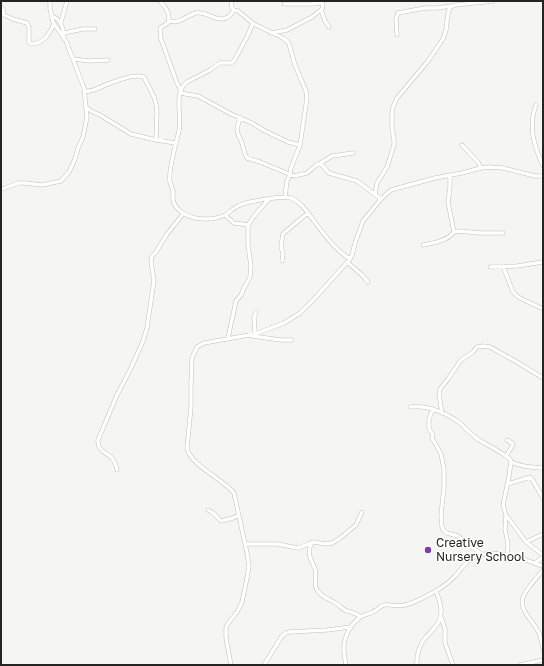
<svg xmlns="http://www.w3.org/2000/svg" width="544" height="666" viewBox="0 0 544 666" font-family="'Golos Text',sans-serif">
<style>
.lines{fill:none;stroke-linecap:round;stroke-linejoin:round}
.minor-casing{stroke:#bfbfbc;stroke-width:4.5}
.minor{stroke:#fff;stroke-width:3.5}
.poi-dot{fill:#8337a9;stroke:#fffffe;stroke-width:1.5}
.labels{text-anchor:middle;stroke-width:3;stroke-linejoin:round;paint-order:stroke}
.poi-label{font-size:12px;fill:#242423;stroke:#fffffe;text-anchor:start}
</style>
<rect width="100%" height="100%" fill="#f5f5f1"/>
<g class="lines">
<defs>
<path id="minor" d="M160,1c6,7 11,13 8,22l-8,5 1,11 16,44 4,8
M231,1l1,7 2,2 4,1 16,13 29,14 4,3 2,3 6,21 11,26 1,7 -7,47 -9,23 -1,7 -3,6 -2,16
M284,4h28l10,-1
M1,7l2,2 1,6
M321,10l4,11 4,6
M1,14l12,5 14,4 2,4v15l2,2c13,0 18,-10 23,-20
M52,16c9,4 10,9 12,18
M169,21c12,3 16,-5 27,-8 13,-3 26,17 38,-3
M61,22l6,-21
M253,23l-6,14 -13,24 -3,2h-11l-10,7 -23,12c-14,10 -5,34 -8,49 -3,13 -11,38 -9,51 1,3 2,6 3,9 0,3 0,6 0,9 2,10 13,16 22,18 10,2 21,1 30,-3 4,-2 8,-7 13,-9 7,-4 45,-11 53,-8 10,4 17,15 23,23 10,13 21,29 36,38
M64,33l19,-4h12
M271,33l16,-3 25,-13 10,-8 1,-3 -1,-5
M397,35l-1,-16 2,-6 27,-5h12l14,-2
M73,59l17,2 18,-1
M84,91c7,1 13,-2 19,-5 10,-4 31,-13 41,-9l10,20 2,7 1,8 -1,28
M180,93l18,3 33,18 21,9 13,8 23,11 12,3
M536,105c-8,21 -2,41 7,61
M86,107l5,4 9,4 31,19 25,6 20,3
M240,117l-3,12 1,5 4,9 3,11 2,4 13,4 34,14 13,-3 8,-7 3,-2h3l8,9 28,8 24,18
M462,145l16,17 3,6
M319,164l13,-8 21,-3
M450,175v12l-2,15 6,30
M2,189l17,-6h6l17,2 19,-4 8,-9 6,-13 3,-11 5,-11 4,-20 -3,-29 -18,-47 -13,-19 -3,-13v-8
M375,194l2,-11 10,-16 7,-22v-5l-2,-12v-14l1,-7 4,-9 31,-37 15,-22 3,-9 2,-17 2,-6 6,-2 37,-4
M225,215l9,8 15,2
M423,245c11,-2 24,-4 31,-13l5,-1 21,2h23
M282,261l1,-7 -2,-8 2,-12 15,-13 10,-8
M347,262l15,13 6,7
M503,266l10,26 5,5 25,12
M490,267l27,-1 26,-4
M255,334l-1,-17 2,-5
M252,336l29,4h11
M228,338l8,-37 5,-6 3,-7 6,-11 1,-11 -3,-21v-19l2,-4 4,-6 15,-17
M410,407c18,-2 35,5 50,16 6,6 12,12 19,17 9,5 18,10 27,16l4,3 1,3 -2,14 -6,29 3,10 -1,14 3,15 -1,11
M433,409l-4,10v10l4,6 -1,3 9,16 3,15v19l-3,27 1,12 2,4 3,2 11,3 7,6 18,13
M442,413l-3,-19 1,-5 8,-10 13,-19 12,-8 4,-5 6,-1 7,1 25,14 28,17
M506,456l7,-11 -1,-2 -5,-3
M511,462c12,5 19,5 32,6
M117,470c-1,-5 -2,-9 -6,-13 -6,-5 -14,-7 -13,-17l19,-45 14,-27 12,-27 4,-13 7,-48 -3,-18 1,-6 4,-4 11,-18 16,-20
M508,484l22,-7 2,2 11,19
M208,510c9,4 7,6 13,11l12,-3 6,-3
M506,515l20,27 17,13
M312,542c-6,12 -1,17 3,27 2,7 -2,16 2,21 5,8 13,9 20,14 3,2 6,6 10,7 7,2 7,1 14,6
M526,542l17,-8
M245,544h32l21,4 16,-6 12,2 6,-1 7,-4 12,-10 5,-4 6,-13
M535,563l8,-6
M543,570c-6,8 -14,15 -19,25 -7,13 8,25 14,36 3,5 4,12 5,18
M441,617l4,12v14l8,22
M231,665l-5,-27v-10l1,-3 10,-13 5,-10 5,-24 2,-13 -2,-12 -13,-60c-11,-14 -44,-28 -47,-45l4,-41v-23l1,-26 5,-11 7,-4 51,-9 29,-11 16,-10 15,-15 35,-39 2,-4 3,-12 8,-22 18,-22 10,-9 44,-12 27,-5 19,-5 9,-1 13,1 32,8h8
M264,665l18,-29 4,-3 3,-1 38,-2 24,-3
M346,665c-1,-5 -2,-10 -2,-15 -1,-13 7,-27 18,-34 4,-2 8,-2 11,-4 4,-2 7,-6 11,-7 7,-1 14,2 21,0 10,-2 21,-9 31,-14 6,-4 14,-9 19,-15 8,-9 13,-18 25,-21 23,-5 42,4 63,11
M417,665c-1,-10 3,-22 10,-29 5,-6 11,-10 13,-18 3,-9 -1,-19 -4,-27
M520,665l23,-5"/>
</defs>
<!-- minor casing -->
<use href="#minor" class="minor-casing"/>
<!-- minor -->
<use href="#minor" class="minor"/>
</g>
<!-- markers -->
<circle class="poi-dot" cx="428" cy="550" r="4"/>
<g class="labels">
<!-- poi labels -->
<g class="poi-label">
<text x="436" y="547">Creative<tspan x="436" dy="14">Nursery School</tspan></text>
</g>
</g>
<!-- border -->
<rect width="544" height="666" fill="none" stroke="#242423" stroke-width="4"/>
</svg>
